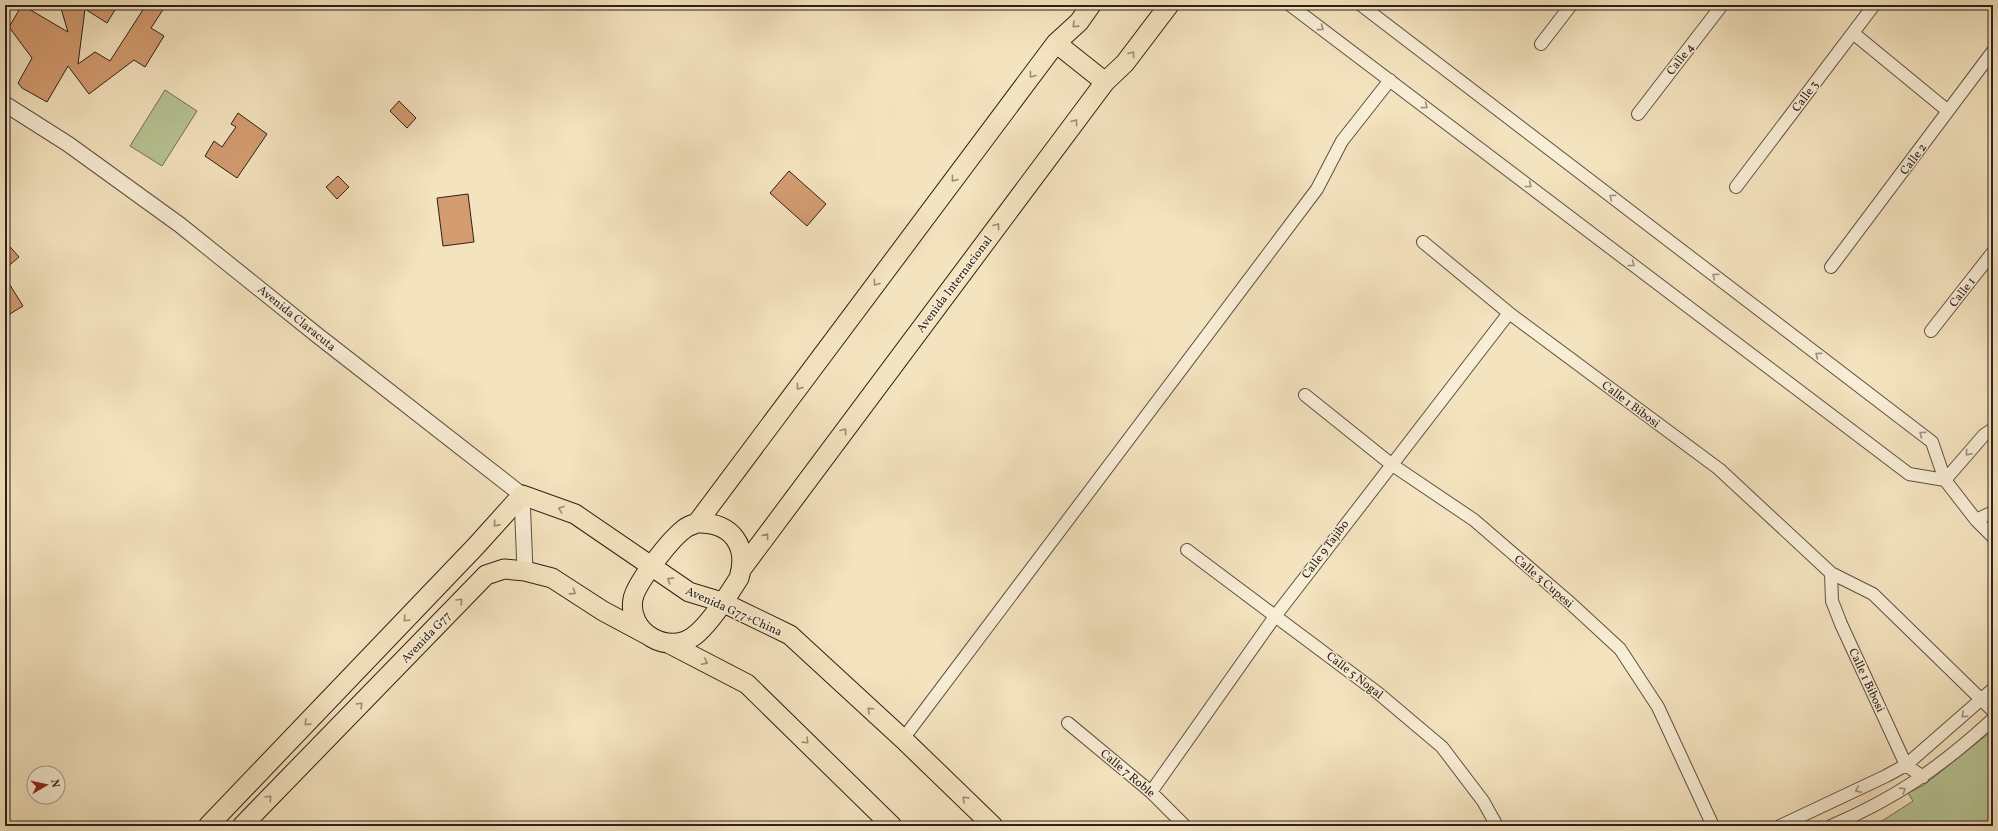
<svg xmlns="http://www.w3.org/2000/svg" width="1998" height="831" viewBox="0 0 1998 831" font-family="Vollkorn,serif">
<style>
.green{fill:#b8c495;stroke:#727258}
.building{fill:#d49c71;stroke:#2c201a}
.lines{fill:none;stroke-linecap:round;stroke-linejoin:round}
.minor-casing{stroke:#5e5143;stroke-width:14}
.tertiary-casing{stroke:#5e5143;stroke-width:17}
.primary-casing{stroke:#2c201a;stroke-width:21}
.minor{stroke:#f8edd5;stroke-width:12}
.tertiary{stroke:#f8edd5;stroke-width:15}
.primary{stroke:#f4e3bf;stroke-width:19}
.oneway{stroke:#9a8b75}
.oneway2{stroke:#9c9181}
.labels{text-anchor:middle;stroke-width:3;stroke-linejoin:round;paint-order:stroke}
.street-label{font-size:12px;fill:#2c201a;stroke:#f8edd5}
</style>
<rect width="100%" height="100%" fill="#f4e3bf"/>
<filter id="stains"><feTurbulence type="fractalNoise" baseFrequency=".005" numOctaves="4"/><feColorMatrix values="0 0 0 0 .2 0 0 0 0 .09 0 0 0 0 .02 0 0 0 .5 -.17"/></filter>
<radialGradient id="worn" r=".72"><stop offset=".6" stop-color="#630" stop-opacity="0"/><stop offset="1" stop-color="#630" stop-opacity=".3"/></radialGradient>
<!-- green -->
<path class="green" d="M165,90l32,21 -35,55 -32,-20z
M1988,734l5,1v91h-119l39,-25 -5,-8 16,-8z"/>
<!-- building -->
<path class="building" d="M22,5l46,27 -8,-27h58l-11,18 -22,-14 -7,55 17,-12 15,9 36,-56h20l-15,23 13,8 -19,31 -11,-7 -45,34 -21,-28 -21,36 -25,-14 -4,-5 14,-25 -23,-31z
M399,101l17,17 -9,10 -17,-17z
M238,113l29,21 -30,44 -32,-22 9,-15 8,6 14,-20 -5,-3z
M789,171l37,33 -19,22 -37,-33z
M338,176l11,11 -12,12 -11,-12z
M468,194l6,48 -31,4 -6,-48z
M5,241l14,16 -14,12z
M5,277l18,29 -18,11z"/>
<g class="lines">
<defs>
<path id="minor" d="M1290,5l619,469 36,6
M1361,5l571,437 13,38 31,40 17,17
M1853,33l95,78
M1541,44l30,-39
M1638,114l84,-109
M1736,187l138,-182
M1423,242l86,71 210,156 112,104 42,21 120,117
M1831,267l162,-216
M1931,331l62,-79
M1305,395l86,69 83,56 94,81 52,48 38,58 55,119
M1945,480l39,-45 9,-6
M1976,520l17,-8
M1187,550l191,143 64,54 41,54 14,25
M1831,573l1,28 9,23 65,141 17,12
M1068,723l83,69 34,34
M903,739l414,-550 25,-48 48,-61
M1151,792l125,-177 233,-302
M1780,826l106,-50 20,-11 87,-76
M1831,826c65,-28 110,-59 162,-107"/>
<path id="tertiary" d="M5,104l63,40 112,81 137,110 205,160 3,76"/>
<path id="primary" d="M1056,43l49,39
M697,523l359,-480 23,-21 12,-17
M697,523c34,-1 52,22 42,55 -10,16 -30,47 -45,58 -26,20 -67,-4 -61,-37 3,-16 37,-59 50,-69 4,-4 9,-5 14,-7z
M743,567l362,-485 20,-19 44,-58
M670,644l77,40 145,142
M208,826l268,-280 46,-51 53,19 114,78 33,10 68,33 113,104 90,87
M242,826l244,-251 18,-6 21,2 27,7 51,33 43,23"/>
</defs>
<!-- minor casing -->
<use href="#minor" class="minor-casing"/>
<!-- tertiary casing -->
<use href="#tertiary" class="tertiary-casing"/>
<!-- primary casing -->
<use href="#primary" class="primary-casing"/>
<!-- minor -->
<use href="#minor" class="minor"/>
<!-- tertiary -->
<use href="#tertiary" class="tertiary"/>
<!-- primary -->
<use href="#primary" class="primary"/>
</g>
<!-- one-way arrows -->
<defs><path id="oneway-chevron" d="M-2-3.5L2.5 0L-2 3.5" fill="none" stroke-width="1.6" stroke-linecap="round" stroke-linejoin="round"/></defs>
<g class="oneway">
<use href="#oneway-chevron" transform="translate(1075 25) rotate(136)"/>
<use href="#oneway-chevron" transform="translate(1132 54) rotate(-53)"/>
<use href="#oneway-chevron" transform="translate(1032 75) rotate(127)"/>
<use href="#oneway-chevron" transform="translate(1075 122) rotate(-53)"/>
<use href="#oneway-chevron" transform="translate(954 179) rotate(127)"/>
<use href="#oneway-chevron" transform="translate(997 226) rotate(-53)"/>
<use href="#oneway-chevron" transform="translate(876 283) rotate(127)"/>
<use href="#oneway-chevron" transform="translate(799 387) rotate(127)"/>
<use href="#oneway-chevron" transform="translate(844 431) rotate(-53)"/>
<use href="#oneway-chevron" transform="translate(561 509) rotate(-160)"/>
<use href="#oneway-chevron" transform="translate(496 524) rotate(132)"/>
<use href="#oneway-chevron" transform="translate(766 536) rotate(-53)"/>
<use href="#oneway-chevron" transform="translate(670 580) rotate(-147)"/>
<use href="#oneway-chevron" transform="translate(573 592) rotate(33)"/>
<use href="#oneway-chevron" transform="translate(460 601) rotate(-46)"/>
<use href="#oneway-chevron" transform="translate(406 619) rotate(134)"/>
<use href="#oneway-chevron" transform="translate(705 662) rotate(27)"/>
<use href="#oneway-chevron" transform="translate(360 705) rotate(-46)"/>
<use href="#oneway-chevron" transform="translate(870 710) rotate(-138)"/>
<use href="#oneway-chevron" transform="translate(307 723) rotate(134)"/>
<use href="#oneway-chevron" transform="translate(806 741) rotate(44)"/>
<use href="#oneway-chevron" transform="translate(269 798) rotate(-46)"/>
<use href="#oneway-chevron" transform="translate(965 799) rotate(-136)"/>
</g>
<g class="oneway2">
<use href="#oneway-chevron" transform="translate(1321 28) rotate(37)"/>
<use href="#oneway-chevron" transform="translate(1425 106) rotate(37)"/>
<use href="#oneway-chevron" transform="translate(1529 185) rotate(37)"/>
<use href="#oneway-chevron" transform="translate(1612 197) rotate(-143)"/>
<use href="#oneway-chevron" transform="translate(1632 264) rotate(37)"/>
<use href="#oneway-chevron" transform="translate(1715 276) rotate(-143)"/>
<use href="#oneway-chevron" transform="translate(1818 355) rotate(-143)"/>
<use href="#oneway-chevron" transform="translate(1922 434) rotate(-143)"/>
<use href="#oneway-chevron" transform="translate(1968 453) rotate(131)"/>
<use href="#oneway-chevron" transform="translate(1964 715) rotate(140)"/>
<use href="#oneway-chevron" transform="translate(1858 790) rotate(155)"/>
<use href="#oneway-chevron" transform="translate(1903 790) rotate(-32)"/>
</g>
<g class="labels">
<!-- street labels -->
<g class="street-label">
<text transform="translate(1680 59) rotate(-52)" y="4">Calle 4</text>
<text transform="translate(1805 96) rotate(-53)" y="4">Calle 3</text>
<text transform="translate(1913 159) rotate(-53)" y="4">Calle 2</text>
<text transform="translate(954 284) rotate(-53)" y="4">Avenida Internacional</text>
<text transform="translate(1962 292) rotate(-52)" y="4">Calle 1</text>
<text transform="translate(297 318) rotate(39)" y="4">Avenida Claracuta</text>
<text transform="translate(1631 404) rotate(37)" y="4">Calle 1 Bibosi</text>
<text transform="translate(1325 549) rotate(-53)" y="4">Calle 9 Tajibo</text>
<text transform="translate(1544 581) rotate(41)" y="4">Calle 3 Cupesi</text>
<text transform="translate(734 611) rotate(24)" y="4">Avenida G77+China</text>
<text transform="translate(426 637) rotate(-46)" y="4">Avenida G77</text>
<text transform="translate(1355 675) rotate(38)" y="4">Calle 5 Nogal</text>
<text transform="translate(1867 680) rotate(65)" y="4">Calle 1 Bibosi</text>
<text transform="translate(1128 773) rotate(40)" y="4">Calle 7 Roble</text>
</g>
</g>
<!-- margin -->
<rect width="1998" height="831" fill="none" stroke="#f4e3bf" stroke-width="20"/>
<rect x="6" y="6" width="1986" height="819" fill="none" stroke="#2c201a" stroke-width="2"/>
<rect x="10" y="10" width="1978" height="811" fill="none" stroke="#2c201a"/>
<!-- north arrow -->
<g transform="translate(46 785) rotate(81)"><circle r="19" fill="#f8edd5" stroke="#a69b8a"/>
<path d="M0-3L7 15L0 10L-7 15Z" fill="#8f2418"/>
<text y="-6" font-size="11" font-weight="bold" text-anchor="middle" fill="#2c201a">N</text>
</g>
<rect width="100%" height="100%" filter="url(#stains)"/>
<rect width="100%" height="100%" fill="url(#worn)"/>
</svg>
